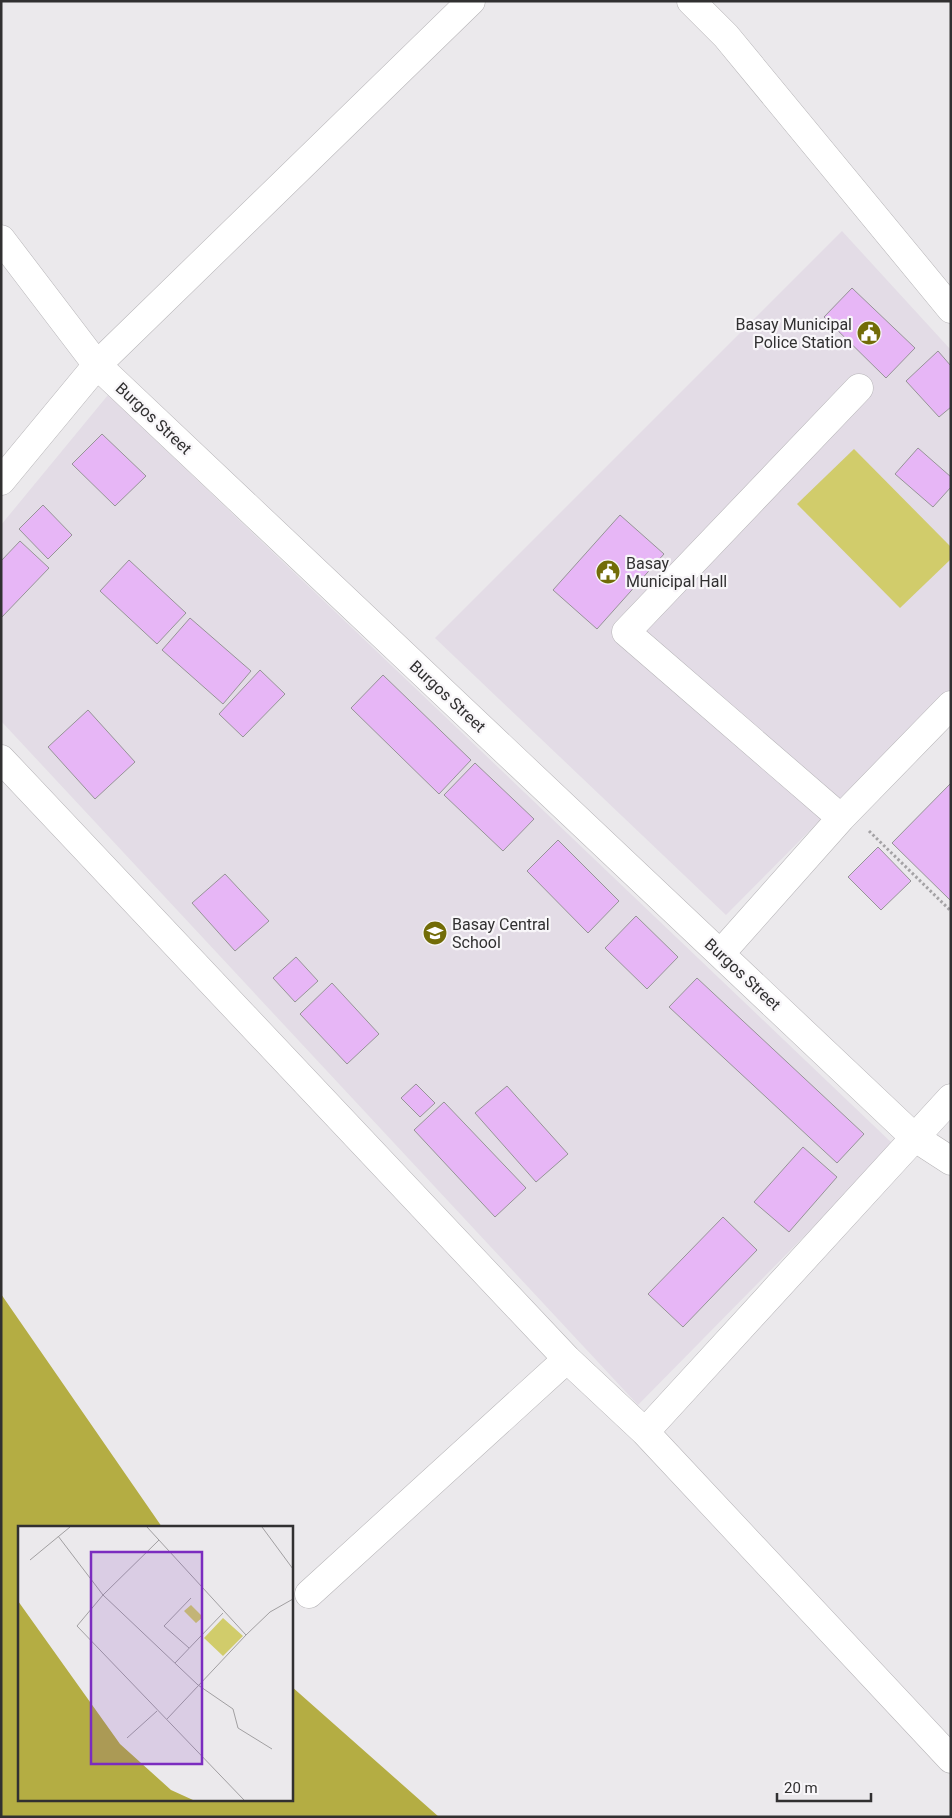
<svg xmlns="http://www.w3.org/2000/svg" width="952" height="1818" viewBox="0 0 952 1818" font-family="Roboto,sans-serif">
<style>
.built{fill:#e3dce6}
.green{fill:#d1cc6b}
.water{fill:#b4ad43}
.building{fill:#e7b6f6;stroke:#969497}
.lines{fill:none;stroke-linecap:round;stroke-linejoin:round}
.minor-casing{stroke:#b6b4b7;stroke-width:29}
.path{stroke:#a4a2a5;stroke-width:3;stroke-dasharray:2.5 2.5;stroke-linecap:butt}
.minor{stroke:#fff;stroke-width:28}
.labels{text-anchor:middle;stroke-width:4.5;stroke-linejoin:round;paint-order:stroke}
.poi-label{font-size:16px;fill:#313031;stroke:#f8f6f9;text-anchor:start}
.street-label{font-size:16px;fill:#313031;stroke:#f8f6f9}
.inset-road{fill:none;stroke:#a19fa1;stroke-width:1}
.view{fill:#7b2cbf;fill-opacity:0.15;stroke:#7b2cbf;stroke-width:2.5}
.inset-edge{fill:none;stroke:#313031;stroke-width:2.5}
</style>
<rect width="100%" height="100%" fill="#ebe9ec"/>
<!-- built -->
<path class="built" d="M842,231l109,119v338l-225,227 -291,-277z
M108,395l786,750 -256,260 -637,-684v-196z"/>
<!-- green -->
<path class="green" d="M854,449l97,98v12l-51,49 -103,-104z"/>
<!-- water -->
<path class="water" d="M1,1294l161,233h-143v272h272v-113l148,131h-438z"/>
<!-- building -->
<path class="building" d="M852,288l63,60 -29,30 -62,-61z
M938,351l13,15v41l-12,10 -33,-36z
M102,434l44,42 -31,30 -43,-42z
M918,448l33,29v10l-18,20 -38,-33z
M43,505l29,30 -24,24 -29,-30z
M620,515l44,39 -67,75 -44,-39z
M20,541l29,27 -48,50v-57z
M129,560l57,53 -29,31 -57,-53z
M190,618l61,53 -28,33 -61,-54z
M260,670l25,24 -42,43 -24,-23z
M383,675l88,85 -32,34 -88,-86z
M88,710l47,52 -40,37 -47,-52z
M475,763l59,56 -31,32 -59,-56z
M951,783v116l-1,1 -58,-57z
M558,840l61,61 -31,32 -61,-62z
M878,847l33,34 -30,29 -33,-33z
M225,874l44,47 -34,30 -43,-48z
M636,916l42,41 -31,32 -42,-41z
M296,957l22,24 -23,21 -22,-24z
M697,978l167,156 -27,29 -168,-156z
M332,983l47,51 -32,30 -47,-50z
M416,1084l19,19 -15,14 -19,-19z
M507,1086l61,68 -32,28 -61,-69z
M444,1102l82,86 -31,29 -81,-87z
M803,1147l34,30 -48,55 -35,-30z
M723,1217l34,33 -74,77 -35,-33z"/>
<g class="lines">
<defs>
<path id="minor" d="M691,1l35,35 225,273
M1,239l96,126 817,772 37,24
M1,481l96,-116 374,-364
M1,759l566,600 78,73 306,327
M841,818l-215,-186 233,-244
M721,953l120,-135 110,-113
M645,1432l306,-334
M309,1594l258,-235"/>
</defs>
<!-- minor casing -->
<use href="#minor" class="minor-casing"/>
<!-- path -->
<path class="path" d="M869,831l82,80"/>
<!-- minor -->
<use href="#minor" class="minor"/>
</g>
<!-- icons -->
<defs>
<symbol id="civic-disc" viewBox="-11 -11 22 22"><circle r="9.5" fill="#726c08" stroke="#f8f6f9"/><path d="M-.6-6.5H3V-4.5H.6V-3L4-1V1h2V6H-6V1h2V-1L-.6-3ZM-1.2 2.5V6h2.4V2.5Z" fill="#fff"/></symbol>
<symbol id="school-disc" viewBox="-11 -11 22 22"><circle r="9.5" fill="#726c08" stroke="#f8f6f9"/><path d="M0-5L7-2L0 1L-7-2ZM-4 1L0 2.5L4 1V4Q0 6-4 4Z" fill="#fff"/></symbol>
</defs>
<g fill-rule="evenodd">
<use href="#civic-disc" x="855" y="319" width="28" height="28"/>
<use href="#civic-disc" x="594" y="558" width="28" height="28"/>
<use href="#school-disc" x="421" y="919" width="28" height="28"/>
</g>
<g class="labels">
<!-- poi labels -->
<g class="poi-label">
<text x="852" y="330" text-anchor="end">Basay Municipal<tspan x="852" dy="18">Police Station</tspan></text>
<text x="626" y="569">Basay<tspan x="626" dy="18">Municipal Hall</tspan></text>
<text x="452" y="930">Basay Central<tspan x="452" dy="18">School</tspan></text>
</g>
<!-- street labels -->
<g class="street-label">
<text transform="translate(154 418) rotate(43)" y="6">Burgos Street</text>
<text transform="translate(448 696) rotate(43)" y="6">Burgos Street</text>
<text transform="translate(743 974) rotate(43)" y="6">Burgos Street</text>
</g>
</g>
<!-- overview -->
<g transform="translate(18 1526)">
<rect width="275" height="275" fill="#ebe9ec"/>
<path d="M173,79l12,12 -7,6 -12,-12zM205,92l20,18 -20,20 -19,-18z" fill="#d1cc6b"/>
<path d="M0,75l102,143 51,46 22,10h-175z" fill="#b4ad43"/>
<path class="inset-road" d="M129,1l99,108M244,1l31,42M40,10l45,59 95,90 35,24 5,19 34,21M141,14l-56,55 -26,31 167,174M12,34l40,-33M171,122l-25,-22 27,-28M157,137l48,-50M149,193l79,-84 24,-23 23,-13M109,212l30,-27"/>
<path class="view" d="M73,26h111v212h-111z"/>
<rect width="275" height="275" class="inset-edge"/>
</g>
<!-- border -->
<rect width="952" height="1818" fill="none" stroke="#313031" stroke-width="5"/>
<!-- scale -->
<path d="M777 1793v8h94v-8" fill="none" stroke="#313031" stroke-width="2.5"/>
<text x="784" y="1793" font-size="15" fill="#313031" stroke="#f8f6f9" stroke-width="4" paint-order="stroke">20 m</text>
</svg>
